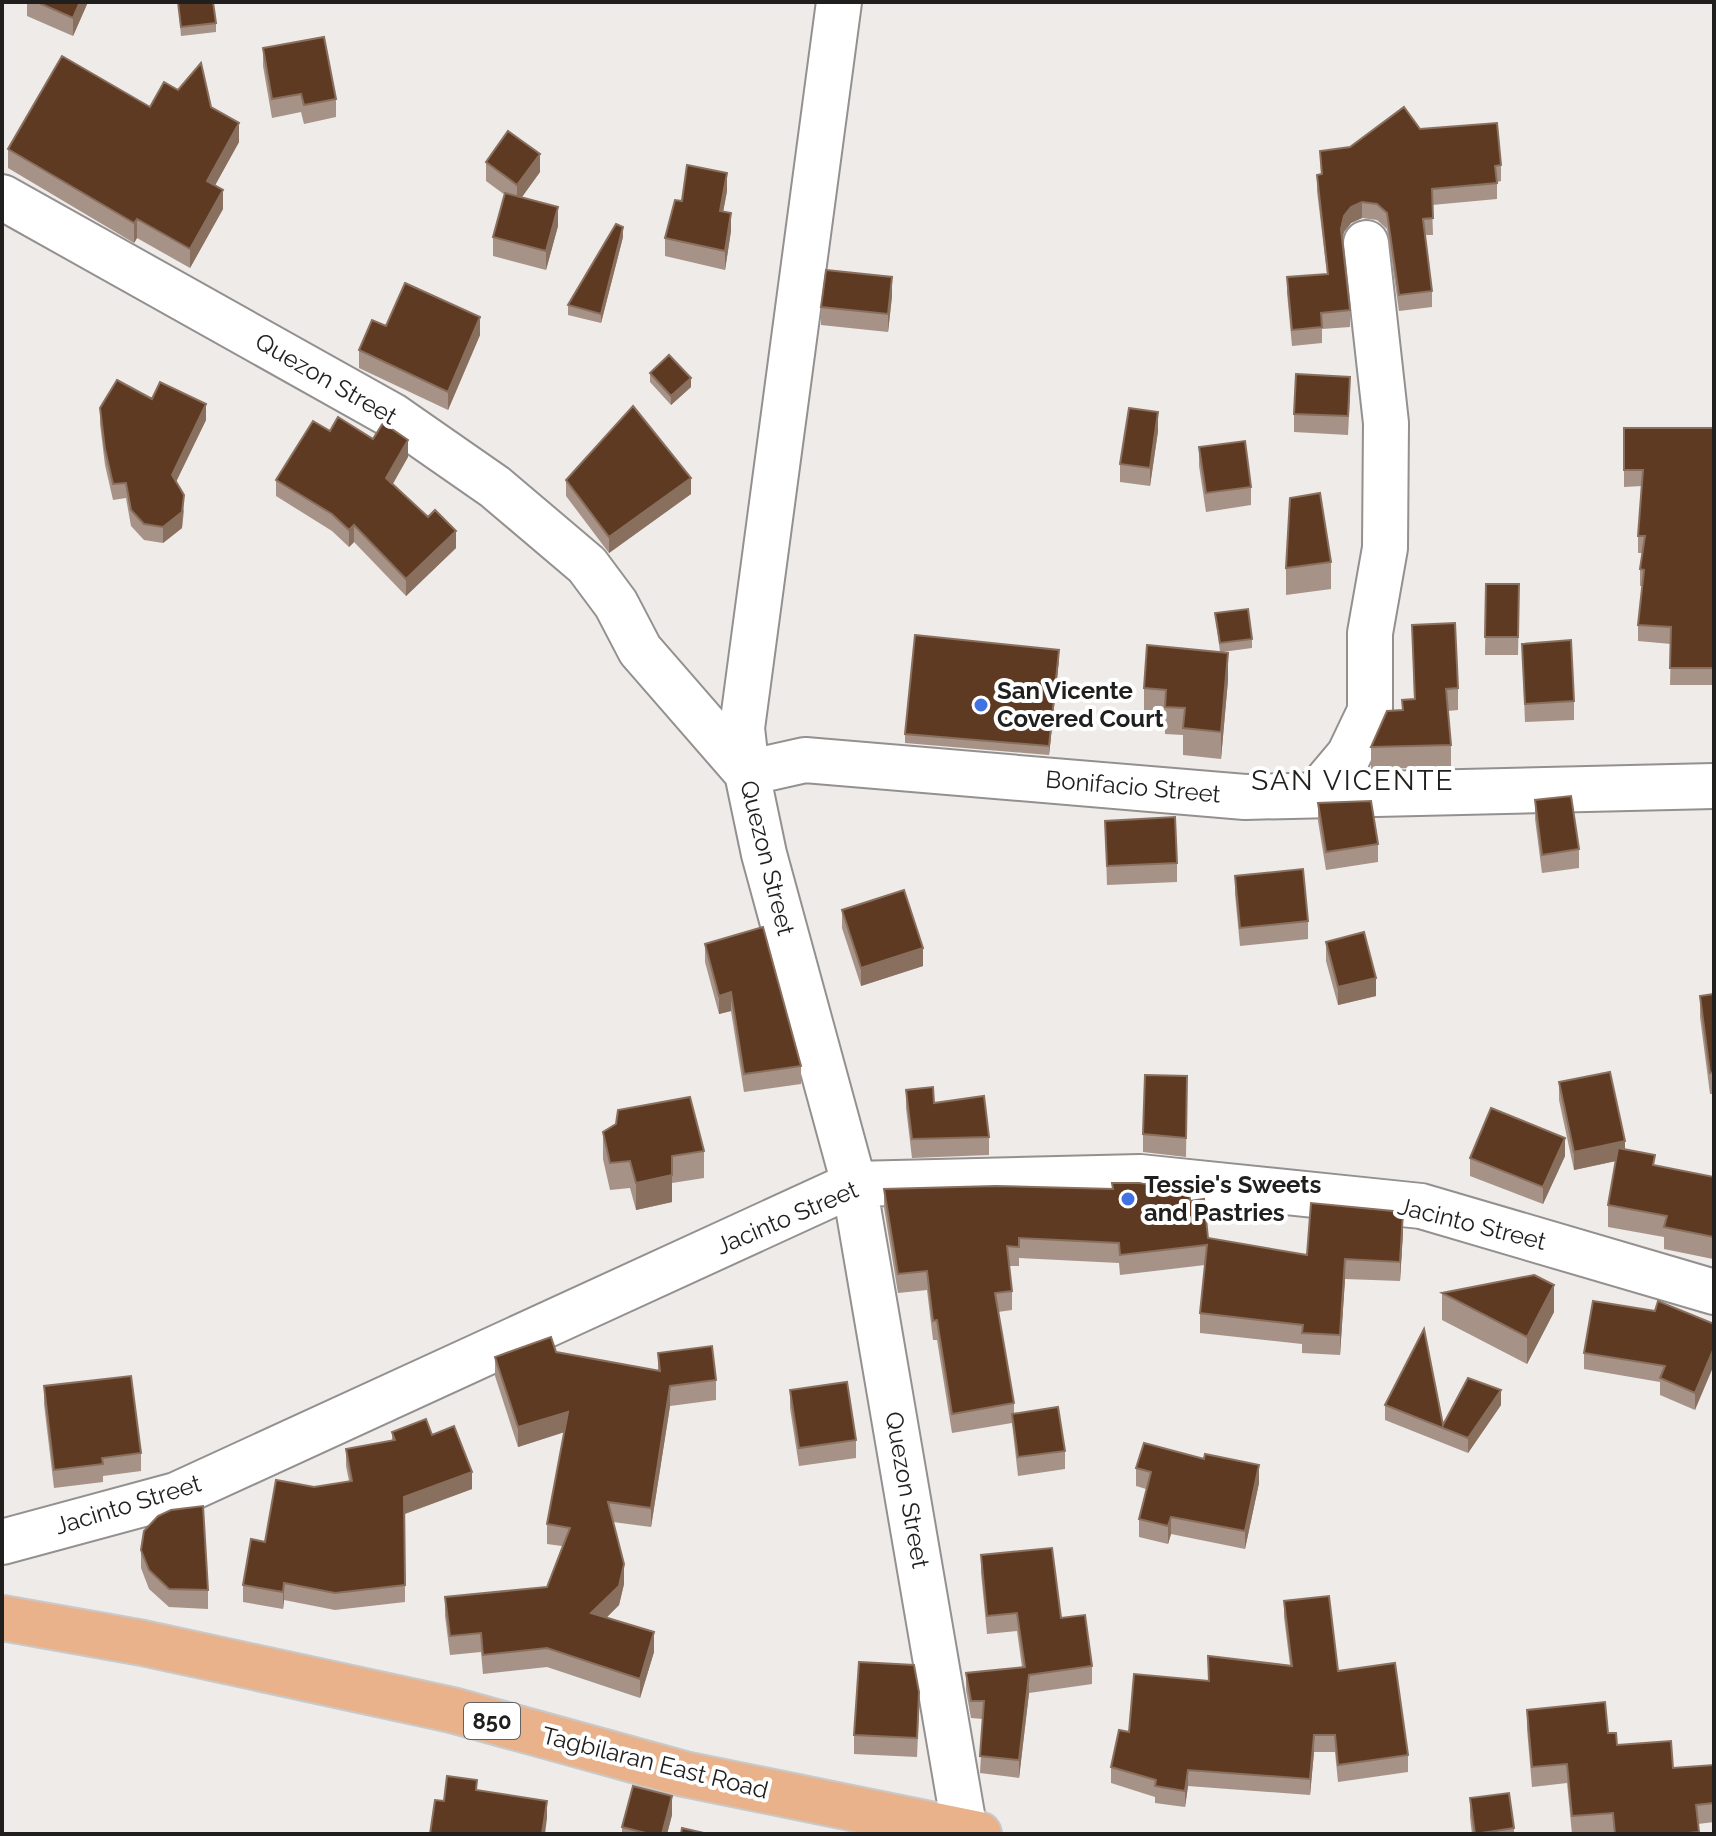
<svg xmlns="http://www.w3.org/2000/svg" width="1716" height="1836" viewBox="0 0 1716 1836" font-family="Raleway,sans-serif">
<style>
.lines{fill:none;stroke-linecap:round;stroke-linejoin:round}
.minor-casing{stroke:#93908f;stroke-width:48}
.major-casing{stroke:#c9c9c9;stroke-width:48}
.minor{stroke:#fff;stroke-width:44}
.major{stroke:#e9b28a;stroke-width:44}
.wall{fill:#a69286}
.shaded-wall{fill:#896f5e}
.building{fill:#5e3a22;stroke:#896f5e;stroke-width:2}
.poi-dot{fill:#4072e2;stroke:#fff;stroke-width:3}
.labels{text-anchor:middle;stroke-width:8;stroke-linejoin:round;paint-order:stroke}
.shield{fill:#fff;stroke:#636262;stroke-width:2}
.shield-label{font-size:22px;font-weight:bold;fill:#201f1e}
.street-label{font-size:24px;fill:#201f1e;stroke:#fff}
.poi-label{font-size:24px;font-weight:bold;fill:#201f1e;stroke:#fff;text-anchor:start}
.quarter-label{font-size:28px;letter-spacing:2px;fill:#201f1e;stroke:#fff}
</style>
<rect width="100%" height="100%" fill="#eeebe9"/>
<g class="lines">
<defs>
<path id="minor" d="M839,2l-97,726 5,45 17,81 90,330 111,648
M2,197l391,219 102,71 92,78 29,39 24,46 107,123
M747,773l58,-13 440,37 469,-11
M1317,793l32,-38 21,-44v-78l15,-85 1,-125 -20,-180
M2,1542l174,-47 678,-311 286,-7 281,29 293,86"/>
<path id="major" d="M2,1618l141,25 309,67 232,64 295,60"/>
</defs>
<!-- minor casing -->
<use href="#minor" class="minor-casing"/>
<!-- major casing -->
<use href="#major" class="major-casing"/>
<!-- minor -->
<use href="#minor" class="minor"/>
<!-- major -->
<use href="#major" class="major"/>
</g>
<!-- wall -->
<path class="wall" d="M27,2h61l-15,34 -46,-20z
M178,2l38,21v9l-35,4z
M796,2h18l-1,2z
M263,48l73,51v18l-32,7 -3,-12 -29,6 -9,-52z
M150,107h61l28,35 -24,43 8,24 -33,59 -53,-30 -3,5 -126,-75v-19z
M1420,129l81,36v16l-4,1v17l-65,6 1,30h-8l7,56v16l-33,4 -12,-82 -10,-9 -15,-2 -11,5 -7,9 -2,7 8,71v17l-28,2v14l-30,3 -5,-53v-16l40,-3 -10,-83v-16l4,-1 -1,-23 30,-4z
M486,162l54,10 -19,26 37,28 -12,44 -53,-14v-19l12,-42 -19,-14z
M727,191l-4,20 8,20 -6,39 -60,-14v-18l17,-37z
M623,237l-22,86 -33,-8v-10z
M892,296l-4,36 -67,-7v-18z
M386,326l94,9 -32,75 -89,-42v-18z
M650,373l41,14 -20,18 -21,-23z
M1350,395l-2,40 -54,-3v-18z
M152,399l54,21 -30,62 8,29 -2,17 -19,15 -19,-3 -13,-14 -5,-28 -13,2 -8,-35 -5,-41v-16z
M1624,428h90v257h-44l1,-41 -33,-3v-16l4,-39h-2v-17l2,-16h-4v-17l4,-50 -18,1z
M1158,431l-8,55 -30,-4v-18z
M373,439l35,18 -15,27 63,64 -50,48 -52,-54 -5,5 -17,-16 -56,-35v-16z
M1199,447l52,40v18l-45,7 -7,-46z
M566,480l125,14 -82,59 -43,-57z
M1331,562v27l-45,6v-27z
M1486,584l33,18 -1,53h-33z
M1215,613l37,26v9l-30,4 6,28 -7,79 -38,-4v-20l-18,-1v-17l-21,-2v-27l76,-36z
M1412,625l46,63v22l-10,1 3,34v22l-80,2v-22l31,-37v-10l12,-1z
M1522,644l52,57v19l-49,2z
M1059,659l-10,96 -144,-12v-9z
M1535,800l44,49v19l-37,5 -7,-54z
M1318,803l60,41v18l-52,8 -8,-49z
M1105,821l72,42v19l-70,3z
M1235,876l73,45v18l-68,7 -5,-52z
M842,910l81,56 -62,20 -19,-58z
M1326,942l50,54 -38,9 -12,-44z
M705,944l96,122v18l-57,8 -13,-81 -12,3 -14,-52z
M1714,994v100h-4l-10,-77v-21z
M1187,1076l-1,81 -43,-5v-18z
M1559,1082l66,67 30,17 59,11v87h-1v-5l-49,-10v-12l-56,-10v-22l8,-44 -42,9 -15,-70z
M906,1090l28,13 55,34v18l-77,3 -6,-50z
M603,1132l101,19v27l-32,5v19l-36,8 -6,-22 -20,2 -7,-31z
M1565,1156l-22,48 -73,-28v-18z
M1112,1183l78,18 18,37 99,17 96,-23 -3,49 -55,-2 -5,76 -38,-2v-9l-102,-11v-20l5,-48 -85,10 -1,-12 -100,-5v8h-10l3,25v19l-14,2 16,91v10l51,38v18l-47,7 -6,-53 -60,10 -15,-93h-4l-6,-50 -29,3 -14,-85v-19h228z
M1442,1293l112,19 -27,52 -85,-44z
M1714,1324l-19,86 -35,-15v-13l-76,-13v-16z
M556,1352l102,19v-18l58,27v20l-46,6 -19,121 -38,-5 11,62 -5,21 -13,13 48,34 -14,46 -93,-31 -64,7 -2,-22 -31,3 -5,-39v-19l102,-10 15,-41 -15,-2v-20l17,-92 -46,15 -23,-71v-19z
M44,1386l97,67v18l-38,5v6l-49,6 -10,-84z
M790,1390l66,50v18l-57,8 -9,-58z
M1385,1405l58,20 58,-20 -33,48 -83,-33z
M392,1432l40,3 40,54 -67,25v88l-70,8 -51,-10 -1,9 -40,-7v-17l71,-98 35,-6 -3,-15v-17l46,-8z
M1136,1468l123,15 -14,66 -74,-15 -3,10 -29,-7v-18l7,-30 -10,-3z
M141,1550l67,40v19l-39,-2 -20,-18 -8,-21z
M981,1555l80,63 31,48v18l-63,9 -10,85 -39,-5 3,-54 -12,-1 -5,-28v-17l56,-6 -5,-36 -30,3 -6,-61z
M1284,1601l54,70 70,84v17l-70,10 -3,-30h-21l-4,43 -122,-9 -3,21 -30,-4v-6l-44,-14v-16l18,-35 79,-51v-25l82,9 -6,-48z
M1527,1710l81,23 9,12 56,23 41,-3v57l-16,2 1,10h-86v-2l-41,2 -5,-51 -35,4 -5,-58z
M919,1711l-2,46 -63,-3v-19z
M1470,1798l44,30v6h-42l-2,-17z
M672,1815l-5,19h-45v-7z"/>
<!-- shaded-wall -->
<path class="shaded-wall" d="M80,2h8l-15,34v-18z
M239,123v19l-32,58v-19z
M540,154v18l-23,32v-19z
M727,173v18l-7,38v-18z
M223,190v19l-33,59v-19z
M1362,202v16l-11,5 -7,9 -3,13v-16l3,-13 7,-9z
M558,207v19l-12,44v-19z
M731,213v18l-6,39v-19z
M137,219v19l-3,5v-20z
M623,227v10l-22,86v-9z
M892,277v19l-4,36v-18z
M480,317v18l-32,75v-18z
M691,378v9l-20,18v-9z
M206,404v16l-34,70v-15z
M1158,412v19l-8,55v-18z
M408,440v17l-22,38v-17z
M691,478v16l-82,59v-16z
M184,495l-2,33 -19,15v-16z
M354,525v17l-5,5v-17z
M456,531v17l-50,48v-17z
M1059,650v9l-10,96v-9z
M1228,653v27l-7,79v-27z
M923,948v18l-62,20v-18z
M1376,978v18l-38,9v-18z
M731,992v19l-12,3v-18z
M1565,1138v18l-22,48v-17z
M1625,1141v18l-51,11v-18z
M672,1156v46l-36,8v-27z
M1403,1212v20l-3,49v-19z
M1345,1259v20l-5,76v-20z
M1554,1285v27l-27,52v-27z
M1714,1348v17l-19,45v-17z
M670,1386v20l-19,121v-19z
M1501,1390v15l-33,48v-15z
M568,1412v19l-50,16v-20z
M1259,1465v18l-14,66v-18z
M472,1472v17l-68,25v-17z
M1171,1517v17l-3,10v-18z
M624,1564v20l-5,21 -28,28v-20z
M284,1583v17l-1,9v-17z
M654,1632v20l-14,46v-19z
M1029,1675v18l-10,85v-18z
M1314,1735v17l-4,43v-16z
M1188,1770v16l-3,21v-16z
M672,1796v19l-5,19h-5z
M547,1801v17l-2,16h-3z"/>
<!-- building -->
<path class="building" d="M37,2h43l-7,16z
M178,2h35l3,21 -35,4z
M324,37l12,62 -32,6 -3,-11 -29,5 -9,-51z
M62,56l88,51 14,-25 14,8 23,-27 10,44 28,16 -32,58 16,9 -33,59 -53,-30 -3,4 -126,-74z
M1404,107l16,22 77,-6 4,42 -6,1 2,17 -65,6 1,29 -10,1 9,72 -33,4 -12,-82 -10,-9 -15,-2 -11,5 -7,9 -3,13 9,81 -29,3 1,14 -30,3 -5,-53 41,-3 -11,-99 5,-1 -2,-23 30,-4z
M508,131l32,23 -23,31 -31,-23z
M687,165l40,8 -7,38 11,2 -6,38 -60,-13 10,-38 7,1z
M505,193l53,14 -12,44 -53,-14z
M616,224l7,3 -22,87 -33,-9z
M826,270l66,7 -4,37 -67,-7z
M405,283l75,34 -32,75 -89,-42 13,-30 14,6z
M669,355l22,23 -20,18 -21,-23z
M1296,374l54,3 -2,39 -54,-2z
M117,380l35,19 8,-17 46,22 -34,71 12,20 -2,17 -19,15 -19,-3 -13,-14 -5,-27 -13,1 -8,-35 -5,-41z
M633,406l58,72 -82,59 -43,-57z
M1129,408l29,4 -8,56 -30,-4z
M338,417l35,22 10,-16 25,17 -22,38 42,39 7,-7 21,21 -50,48 -52,-54 -5,5 -17,-16 -56,-34 37,-59 17,10z
M1624,428h90v240h-44l1,-41 -33,-2 6,-55 -4,-1 5,-33h-7l5,-66h-19z
M1245,441l6,46 -45,6 -7,-46z
M1320,493l11,69 -45,6 4,-70z
M1486,584h33l-1,53h-33z
M1248,609l4,30 -32,4 -5,-30z
M1455,623l3,65 -12,1 5,56 -80,2 16,-36 16,-1 -1,-10 13,-1 -3,-74z
M915,635l144,15 -10,96 -144,-12z
M1571,640l3,61 -49,3 -3,-60z
M1147,645l81,8 -7,79 -38,-4 2,-20 -20,-1 1,-17 -22,-2z
M1571,796l8,53 -37,6 -7,-55z
M1371,801l7,43 -52,8 -8,-49z
M1175,817l2,46 -70,3 -2,-45z
M1303,869l5,52 -68,7 -5,-52z
M904,890l19,58 -62,20 -19,-58z
M763,927l38,139 -57,8 -13,-82 -12,4 -14,-52z
M1364,932l12,46 -38,9 -12,-45z
M1714,994v78l-4,1 -10,-77z
M1610,1072l15,69 -51,11 -15,-70z
M1145,1075l42,1 -1,62 -43,-4z
M933,1087l1,16 50,-7 5,41 -77,2 -6,-49z
M690,1097l14,54 -32,5v19l-36,8 -6,-22 -20,2 -7,-31 13,-8 2,-14z
M1491,1108l74,30 -22,49 -73,-29z
M1618,1148l37,7 -2,10 61,12v66l-1,-1 1,-5 -50,-10 3,-11 -59,-11z
M1112,1183h27l50,5 1,13 14,-2 4,39 99,17 4,-52 92,9 -3,50 -55,-3 -5,76 -38,-2 1,-8 -103,-12 7,-68 -87,10 -1,-12 -100,-5v9l-12,-1 5,45 -17,2 19,110 -62,11 -15,-94 -4,1 -6,-50 -29,3 -14,-85 112,-3 117,3z
M1534,1275l20,10 -27,52 -85,-44z
M1593,1301l62,10 3,-10 56,23v24l-19,45 -35,-15 5,-12 -81,-13z
M1424,1329l19,96 25,-47 33,12 -33,48 -83,-33z
M551,1337l5,15 104,19 -2,-18 54,-7 4,34 -46,6 -19,122 -43,-6 16,62 -5,22 -28,27 63,19 -14,47 -93,-31 -64,7 -2,-22 -31,3 -5,-39 102,-10 23,-59 -23,-4 21,-112 -50,15 -23,-70z
M131,1376l10,77 -39,5 1,6 -49,6 -10,-84z
M847,1382l9,58 -57,8 -9,-58z
M1058,1407l7,44 -47,6 -6,-43z
M426,1419l6,16 22,-9 18,46 -68,25 1,88 -70,8 -51,-10 -1,9 -40,-7 8,-46 14,3 11,-62 38,7 38,-6 -6,-32 49,-9 -3,-8z
M1144,1443l60,16 1,-5 54,11 -14,66 -74,-14 -3,9 -29,-7 12,-47 -15,-4z
M203,1506l5,84 -39,-1 -20,-19 -8,-20 3,-19 14,-15 13,-6z
M1052,1548l9,70 24,-3 7,51 -63,9 -10,85 -39,-4 4,-55h-13l-5,-28 59,-6 -8,-54 -30,3 -6,-61z
M1329,1596l9,75 57,-8 13,92 -70,10 -3,-30h-21l-4,44 -122,-9 -3,21 -30,-5 1,-6 -45,-13 8,-37 10,2 5,-58 75,7 -1,-25 84,10 -8,-65z
M859,1662l55,3 5,27 -2,46 -63,-3z
M1605,1702l3,31h8l1,12 54,-4 2,27 41,-3v38l-18,2 3,27 -22,2h-62l-2,-21 -41,3 -5,-52 -35,3 -5,-57z
M447,1776l30,4 -1,10 71,11 -5,33h-112l5,-34 9,1z
M633,1786l39,10 -10,38h-12l-28,-7z
M1509,1793l5,35 -39,6 -5,-36z
M682,1828l26,6h-27z"/>
<!-- markers -->
<g class="poi-dot">
<circle cx="981" cy="705" r="8"/>
<circle cx="1128" cy="1199" r="8"/>
</g>
<g class="labels">
<!-- shield labels -->
<rect class="shield" x="464" y="1703" width="56" height="36" rx="6"/>
<g class="shield-label">
<text x="492" y="1729">850</text>
</g>
<!-- street labels -->
<g class="street-label">
<text transform="translate(326 379) rotate(30)" y="8">Quezon Street</text>
<text transform="translate(1133 787) rotate(5)" y="8">Bonifacio Street</text>
<text transform="translate(767 858) rotate(76)" y="8">Quezon Street</text>
<text transform="translate(787 1218) rotate(-23)" y="8">Jacinto Street</text>
<text transform="translate(1472 1224) rotate(14)" y="8">Jacinto Street</text>
<text transform="translate(907 1490) rotate(80)" y="8">Quezon Street</text>
<text transform="translate(128 1505) rotate(-17)" y="8">Jacinto Street</text>
<text transform="translate(655 1763) rotate(14)" y="8">Tagbilaran East Road</text>
</g>
<!-- poi labels -->
<g class="poi-label">
<text x="997" y="699">San Vicente<tspan x="997" dy="28">Covered Court</tspan></text>
<text x="1144" y="1193">Tessie's Sweets<tspan x="1144" dy="28">and Pastries</tspan></text>
</g>
<!-- quarter labels -->
<g class="quarter-label">
<text x="1353" y="790">SAN VICENTE</text>
</g>
</g>
<!-- border -->
<rect width="1716" height="1836" fill="none" stroke="#201f1e" stroke-width="8"/>
</svg>
